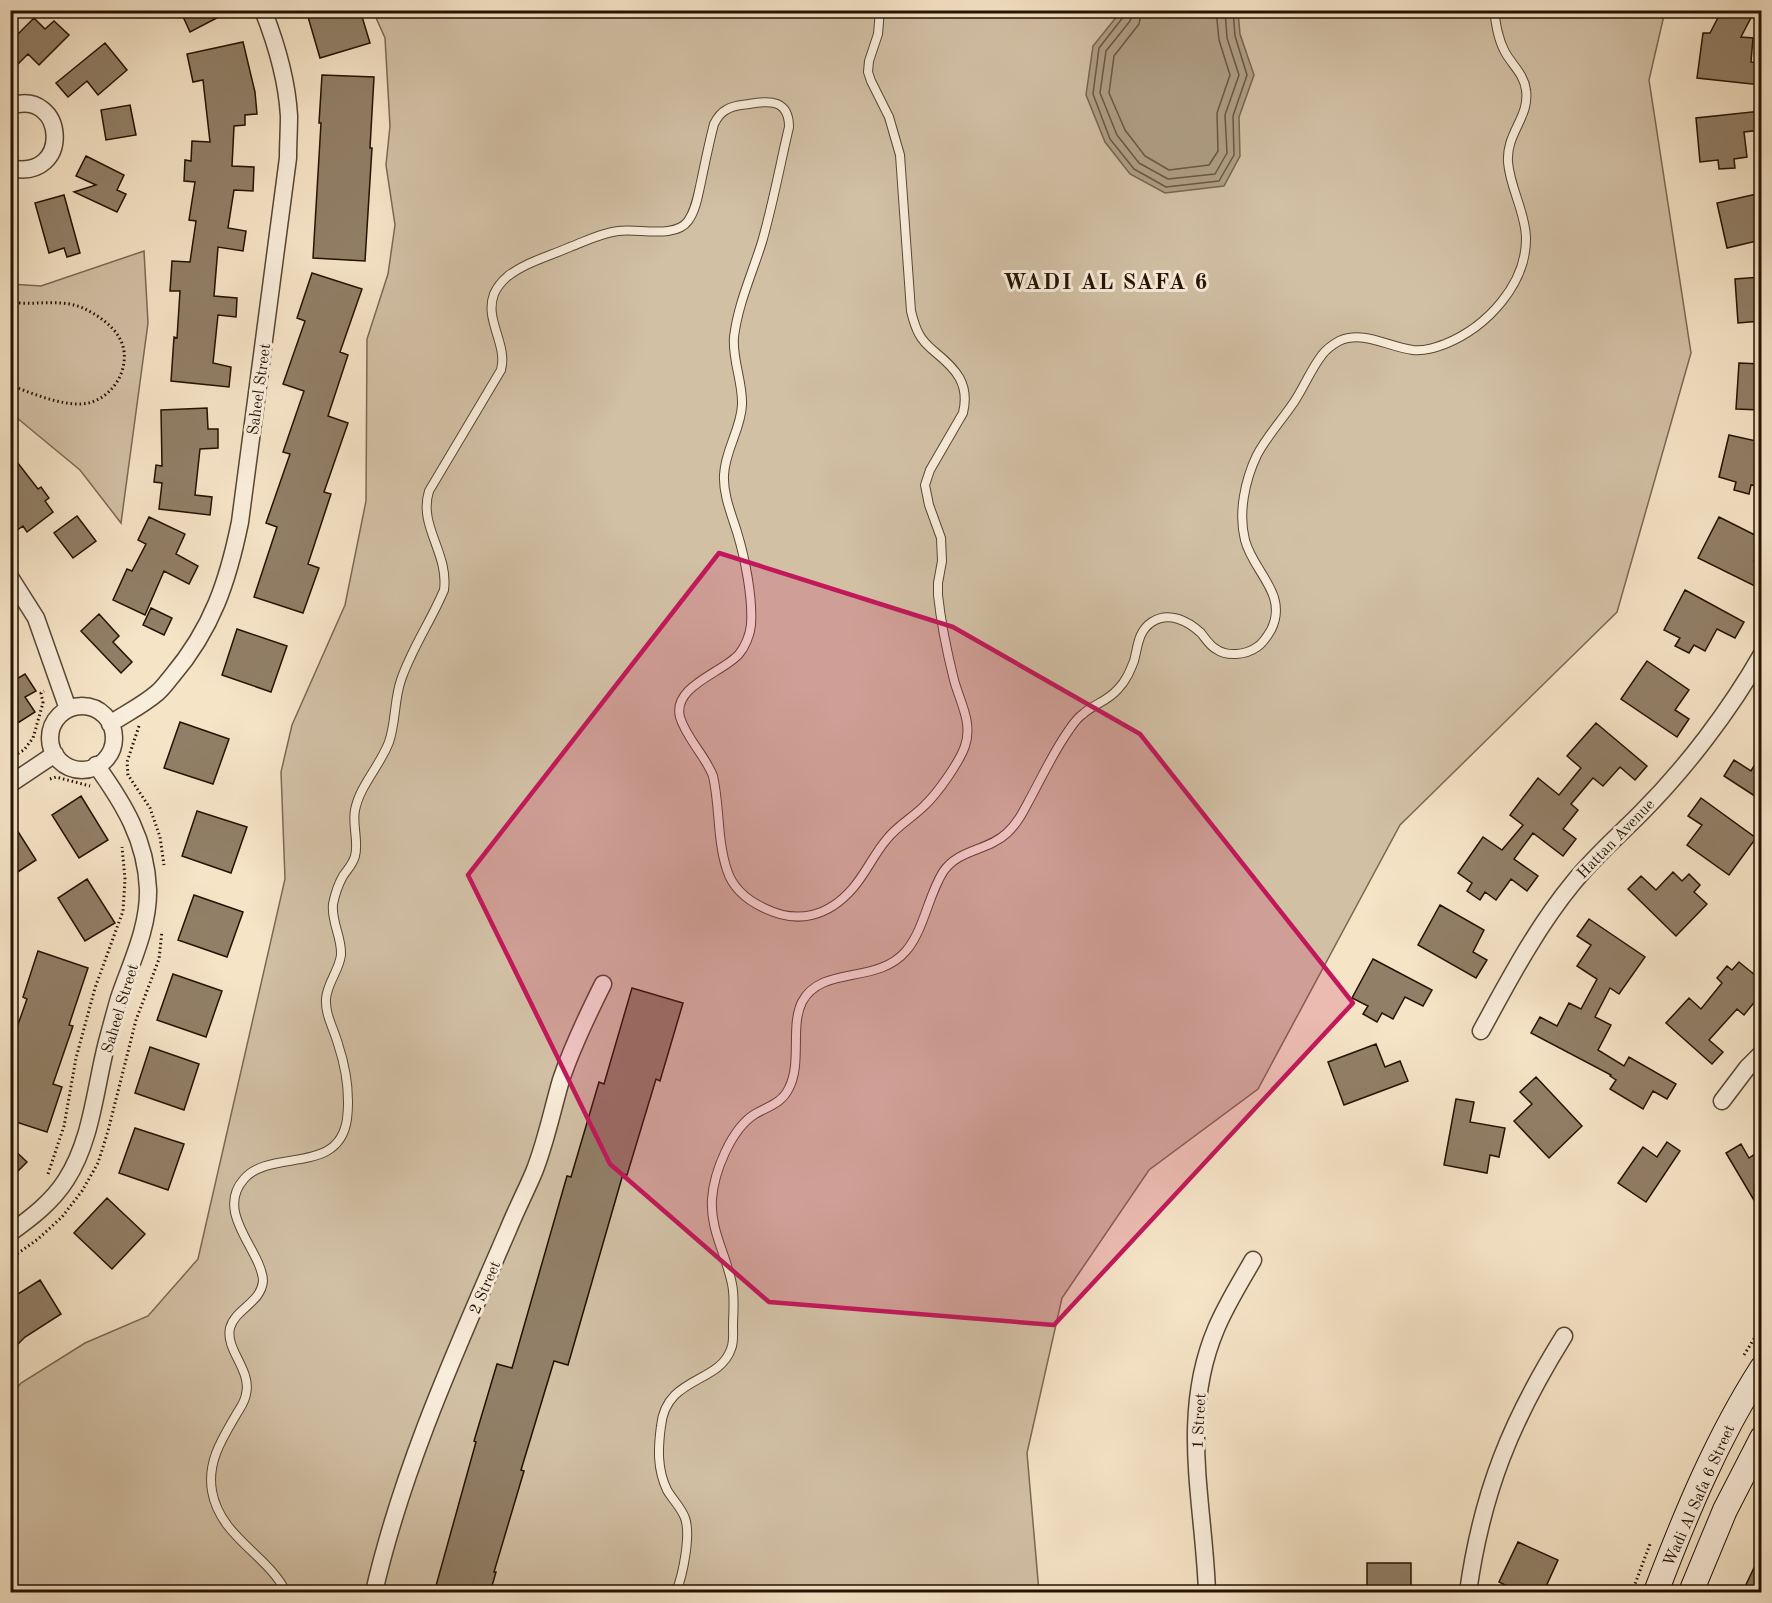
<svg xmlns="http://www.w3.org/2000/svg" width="1772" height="1603" viewBox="0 0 1772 1603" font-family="'Old Standard TT',serif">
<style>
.green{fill:#d2c0a5;stroke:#7a6952;stroke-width:1.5}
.water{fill:#ae9d83;stroke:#76654f;stroke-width:1.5}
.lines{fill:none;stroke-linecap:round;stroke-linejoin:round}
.shore{stroke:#685842;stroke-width:1.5}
.building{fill:#917f67;stroke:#231200;stroke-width:1.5}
.service-casing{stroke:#584632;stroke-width:10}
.minor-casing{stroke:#584632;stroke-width:19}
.secondary-casing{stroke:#231200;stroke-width:26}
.path{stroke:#231200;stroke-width:3;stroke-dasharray:1.5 3;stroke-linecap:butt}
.service{stroke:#f9eddb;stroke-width:8}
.minor{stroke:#f9eddb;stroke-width:16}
.secondary{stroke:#f9eddb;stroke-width:24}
.marked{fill:#c2185b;fill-opacity:0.2;stroke:#c2185b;stroke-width:4.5;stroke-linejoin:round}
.labels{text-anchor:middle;stroke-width:6;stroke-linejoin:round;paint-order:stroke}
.street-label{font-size:16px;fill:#231200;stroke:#f9eddb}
.district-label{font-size:22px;font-weight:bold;letter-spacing:1.5px;fill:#231200;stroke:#f9eddb}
</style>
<rect width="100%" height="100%" fill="#f6e4c7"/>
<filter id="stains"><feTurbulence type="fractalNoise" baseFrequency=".00333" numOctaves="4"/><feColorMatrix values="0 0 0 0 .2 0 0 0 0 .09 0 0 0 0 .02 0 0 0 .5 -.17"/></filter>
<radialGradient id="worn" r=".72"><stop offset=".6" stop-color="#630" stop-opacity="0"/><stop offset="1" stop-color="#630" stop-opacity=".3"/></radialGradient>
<!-- green -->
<path class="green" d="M373,11h1292l-16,69 42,273 -74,259 -217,213 -142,264 -109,81 -87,128 -35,155 12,139h-1028l-1,-196 11,-13 64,-40 63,-27 50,-57 87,-380 -4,-107 11,-47 53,-120 21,-104 1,-162 21,-65 7,-49 -9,-60 4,-39 -5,-88z
M144,251l4,72 -27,200 -41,-53 -69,-57v-129l30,2z"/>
<!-- water -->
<path class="water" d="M1122,10l116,1 2,23 14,41 -15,42 1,39 -16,30 -59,7 -35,-19 -25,-32 -19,-47 7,-49z"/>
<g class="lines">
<!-- shore -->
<path class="shore" d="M1126,10l-2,6 -25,32 -6,46 17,45 24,30 32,18 53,-6 15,-26 -1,-39 14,-41 -12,-39 -2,-26
M1133,10l-3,11 -24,30 -6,42 17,42 22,28 29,16 47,-5 12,-21 -2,-38 14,-40 -12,-37 -2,-28
M1142,10l-3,14 -25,32 -5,37 16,37 20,26 24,14 40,-5 9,-14 -1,-38 13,-38 -11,-35 -3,-30"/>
</g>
<!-- building -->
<path class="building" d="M180,10h52l-42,22z
M306,10h54l10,33 -50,15z
M1722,10h33l-14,27 12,1 -2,24 10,2v21l-64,-7 6,-45h7z
M34,18l11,11 9,-8 15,14 -30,30 -11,-11 -11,11 -7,-7v-16z
M243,42l12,50 2,22 -12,1v10l-11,1 -2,40 22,1 -1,24 -19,-1 -6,38 18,3 -3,20 -25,-4 -4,49 23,2 -1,19 -18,-2 -5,48 18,4 -2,20 -58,-6 3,-44 3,1 3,-47h-10l2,-30 18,1 6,-41 -7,-1 6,-38 -11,-1 1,-21 6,1 1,-20 18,1 -7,-62 -10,2 -6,-28z
M105,43l22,27 -29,25 -11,-14 -19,16 -12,-14z
M322,75l52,2 -4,71h2l-7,113 -52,-3 8,-135h-2z
M130,105l6,30 -30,5 -5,-30z
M1761,111v19l-17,2 3,25 -13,2 1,9 -16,1 -1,-9 -18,2 -4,-44z
M86,156l38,19 -7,15 9,4 -9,18 -43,-20 22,-7 -20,-9z
M1761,193v47l-34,8 -10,-45z
M64,195l16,58 -13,4 -3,-9 -15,5 -14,-50z
M312,273l50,16 -22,63 8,3 -20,61 20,7 -24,69 7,2 -23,70 11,4 -16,45 -49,-16 23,-70 -11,-4 24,-69 -7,-2 21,-61 -21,-7 22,-63 -8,-3z
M1761,277v44l-23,2 -3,-44z
M1739,363l22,1v46l-25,-1z
M207,408l1,21h10v19l-18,1 -5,46 17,2 -2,18 -51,-6 3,-26 -8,-1 2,-17 6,1 -1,-56z
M1729,435l32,7v45l-10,-2 -2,9 -15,-4 2,-8 -17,-5z
M10,453l28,36 3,-2 8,11 -4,3 8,11 -26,20 -4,-6 -13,9z
M77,516l19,25 -23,17 -19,-25z
M149,517l36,17 -9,20 22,12 -9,18 -25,-13 -19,44 -32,-15 14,-31 5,2 14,-27 -8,-4z
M1719,517l42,21v8l-7,15 7,4v24l-63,-31z
M1685,590l59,32 -9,16 -18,-9 -12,22 -11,-6 -5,8 -14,-7 5,-8 -16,-8z
M151,608l21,10 -8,17 -21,-10z
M99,614l20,22 -6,6 19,20 -11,11 -40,-42z
M237,629l50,17 -16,46 -49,-17z
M1647,661l42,29 -14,20 14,9 -12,18 -56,-38z
M10,674l5,6 10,-6 11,17 -11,6 10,15 -25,16z
M180,722l49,17 -16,45 -49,-16z
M1596,723l51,43 -12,14 -15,-13 -17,19 -10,-8 -22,26 7,6 -15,19 13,10 -13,17 -30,-23 -19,26 24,17 -11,15 -16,-12 -15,21 -11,-8 -5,8 -13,-9 5,-8 -14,-10 25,-36 19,13 21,-25 -13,-10 28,-37 21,17 22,-27 -14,-12z
M1761,754v46l-37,-24 10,-16 17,11z
M81,796l27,44 -29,18 -27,-43z
M1701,798l55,40 -27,37 -42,-30 15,-20 -14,-9z
M197,811l50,16 -16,46 -49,-17z
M10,819l26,41 -26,17z
M1673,872l9,9 7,-7 11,11 -6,7 13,12 -31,32 -48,-47 13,-13 15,14z
M87,879l28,44 -30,18 -27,-43z
M194,895l49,17 -16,45 -49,-17z
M1440,905l44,25 -11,22 14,8 -11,18 -58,-33z
M1589,919l56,38 -26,37 -9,-6 -15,29 16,8 -13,25 26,16 5,-9 47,27 -9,15 -14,-8 -10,18 -33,-20 6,-9 -6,-4 1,-1 -80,-42 9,-16 17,9 12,-23 12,6 16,-30 -20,-13 14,-21 -14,-9z
M38,951l50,17 -19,57 4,1 -20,58 9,3 -15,45 -37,-12v-42l7,-20 -7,-2v-9l17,-48 -4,-2z
M1373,959l59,31 -9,16 -18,-9 -12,22 -11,-6 -5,9 -14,-8 5,-8 -16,-8z
M1739,962l22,18v14l-17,21 -7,-6 -28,31 14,12 -11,12 -46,-41 23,-25 12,11 21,-26 -5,-5 10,-12 5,4z
M173,974l49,17 -16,46 -49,-17z
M632,988l51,15 -23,78 -4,-2 -29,96 -4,-1 -55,191 -14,-4 -33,109 3,1 -30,101h2l-6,21h-56l42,-151 -2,-1 23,-77 15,4 55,-192 4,1 28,-95 5,2z
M1376,1044l9,23 15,-6 8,20 -64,24 -16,-43z
M150,1047l49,17 -15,46 -49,-17z
M1536,1077l46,49 -33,32 -35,-37 18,-17 -12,-12z
M1456,1099l18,3 -4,20 35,6 -6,29 -9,-2 -3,18 -43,-8z
M135,1128l49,16 -16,46 -49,-17z
M1667,1142l13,9 -34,51 -28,-19 25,-36 14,10z
M1741,1144l8,14 12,-8v62l-35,-59z
M10,1146l17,16 -17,17z
M107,1198l38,36 -33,35 -38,-36z
M40,1280l21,34 -36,23 -15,15v-53z
M1518,1542l40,18 -15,33h-22l-22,-11z
M1761,1553v40h-19z
M1367,1563h44v30h-44z"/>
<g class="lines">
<defs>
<path id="service" d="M286,1592c-19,-38 -66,-55 -74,-101 -5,-29 10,-52 24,-76 4,-7 9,-13 10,-21 6,-24 -21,-44 -16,-66 5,-19 31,-25 33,-47 0,-6 -2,-11 -4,-16 -11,-27 -40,-58 -15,-86 27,-31 95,-3 103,-60 3,-25 -1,-51 -9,-75 -4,-15 -13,-29 -12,-45 1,-16 13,-28 15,-44 1,-18 -10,-33 -8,-51 2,-10 5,-19 10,-28 4,-6 10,-12 12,-20 4,-14 -3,-31 0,-46 5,-25 25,-44 34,-68 7,-20 5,-42 12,-62 11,-32 30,-59 43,-90 5,-37 -26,-64 -15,-99l72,-121c7,-26 -17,-50 -7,-76 3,-7 8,-13 14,-18 18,-14 42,-20 62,-29 16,-6 31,-14 48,-16 20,-3 57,8 70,-10 8,-11 10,-26 13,-39 4,-19 8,-39 13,-58 3,-6 6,-11 12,-14 7,-5 15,-5 23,-6 21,-4 40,-4 40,23 -9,38 -16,77 -27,115 -10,32 -24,62 -28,95 -2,23 9,45 8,68 -1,24 -17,45 -18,70 -1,19 7,38 13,57 8,26 16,66 14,93 -1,10 -6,22 -12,29 -15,18 -67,32 -59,63 6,21 25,38 33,59 7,31 4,64 14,94 6,19 20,30 37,38 34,17 65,8 89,-20 13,-15 21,-34 34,-49 10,-13 25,-21 37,-33 13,-12 35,-43 41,-60 8,-23 -5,-44 -11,-66 -7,-28 -13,-57 -16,-85v-12l4,-22 -1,-23 -12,-33 -4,-20 5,-15 33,-57c7,-29 -7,-44 -28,-61 -6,-5 -12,-10 -16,-18 -4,-7 -6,-15 -8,-23l-11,-156 -11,-38 -18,-36 -3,-9 1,-11 9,-27 2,-24
M676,1592c7,-17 15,-57 9,-74 -4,-11 -13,-19 -18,-28 -10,-21 -9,-42 -6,-64 5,-50 58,-42 70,-77 3,-7 2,-15 2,-22 0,-14 2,-29 -1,-43 -6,-30 -22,-54 -20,-85 2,-27 19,-70 43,-85 14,-8 27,-11 34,-26 13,-25 1,-62 13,-86 19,-37 75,-17 104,-51 18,-21 22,-55 37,-79 15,-23 45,-21 64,-39 11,-10 17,-23 24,-36 12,-22 23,-46 38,-67 4,-6 8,-12 14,-16 11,-10 25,-13 35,-25 8,-8 12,-18 16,-28 4,-15 4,-30 18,-39 17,-11 36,-1 49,11 4,5 9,13 15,16 11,8 30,6 41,-2 5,-3 11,-12 14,-17 18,-36 -18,-58 -26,-90 -7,-27 0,-60 12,-85 10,-19 25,-35 37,-53 10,-15 17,-33 28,-47 5,-7 10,-10 17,-14 25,-11 49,6 74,9 12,1 21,-2 32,-6 42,-17 82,-60 81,-107 -1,-26 -16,-49 -18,-75 -2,-29 22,-45 18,-72 -2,-16 -14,-25 -21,-38 -7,-13 -9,-27 -11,-42"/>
<path id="minor" d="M10,106c56,-19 63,76 0,62
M10,577l26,41 32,91
M50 738a32 32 0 1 1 64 0a32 32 0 1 1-64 0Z
M110,724c15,-10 33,-19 47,-31 5,-4 10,-11 15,-17 40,-47 56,-95 68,-154l48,-364c0,-14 1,-28 1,-42 -2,-36 -13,-73 -26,-106
M10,784l45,-30
M1481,1031c28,-51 55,-103 92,-148 20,-25 44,-46 67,-69 46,-46 90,-104 122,-160
M1722,1101l25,-33 15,-15
M10,1233c21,-15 42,-31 56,-53 26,-40 29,-92 41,-138 4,-15 8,-30 12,-44 12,-35 30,-71 29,-109 -2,-49 -24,-85 -52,-124
M374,1592c29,-126 83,-244 134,-362 8,-20 18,-39 26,-58 12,-30 18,-61 27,-92 11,-33 26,-64 42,-96
M1207,1592c-3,-89 -28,-176 9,-263 10,-24 24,-46 37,-69
M1468,1592c14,-100 43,-171 96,-256"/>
<path id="secondary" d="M1656,1592c29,-76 61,-154 106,-224
M1691,1592l34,-82 37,-72"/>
</defs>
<!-- service casing -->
<use href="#service" class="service-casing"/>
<!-- minor casing -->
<use href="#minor" class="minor-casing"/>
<!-- secondary casing -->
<use href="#secondary" class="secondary-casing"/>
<!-- path -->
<path class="path" d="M10,302c24,4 50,-4 73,6 13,6 28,16 36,29 17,29 -9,69 -42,67 -23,-1 -46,-11 -67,-19
M139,726l-12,36 1,13 22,33 10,29 4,28
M10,758l14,-8 9,-12 10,-35 -2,-10 3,-2
M50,779l6,-2 34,9
M10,804l7,-4
M48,1174l16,-48 12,-68 19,-70 28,-77 2,-32 -3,-32
M10,1259l28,-20 24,-22 20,-26 16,-28 10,-32 28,-111 23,-61 3,-28
M1744,1355l18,-29
M1632,1592l18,-48"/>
<!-- service -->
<use href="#service" class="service"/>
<!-- minor -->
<use href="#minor" class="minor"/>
<!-- secondary -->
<use href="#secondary" class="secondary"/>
</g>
<!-- marked area -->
<path class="marked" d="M719,553l234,74 187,107 213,269 -299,322 -285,-23 -159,-138 -142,-289z"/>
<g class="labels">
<!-- street labels -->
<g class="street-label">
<text transform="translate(258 389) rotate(-82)" y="6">Saheel Street</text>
<text transform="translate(1615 838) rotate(-46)" y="6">Hattan Avenue</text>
<text transform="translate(119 1008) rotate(-73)" y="6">Saheel Street</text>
<text transform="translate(484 1287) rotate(-67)" y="6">2 Street</text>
<text transform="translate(1198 1421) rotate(-87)" y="6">1 Street</text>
<text transform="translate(1698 1495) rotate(-66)" y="6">Wadi Al Safa 6 Street</text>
</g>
<!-- district labels -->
<g class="district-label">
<text x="1106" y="289">WADI AL SAFA 6</text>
</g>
</g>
<!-- margin -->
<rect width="1772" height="1603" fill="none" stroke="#f6e4c7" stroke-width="36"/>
<rect x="12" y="12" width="1748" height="1579" fill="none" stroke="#231200" stroke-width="3"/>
<rect x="18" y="18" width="1736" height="1567" fill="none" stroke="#231200" stroke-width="1.5"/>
<rect width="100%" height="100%" filter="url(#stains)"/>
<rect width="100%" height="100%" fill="url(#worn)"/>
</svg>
